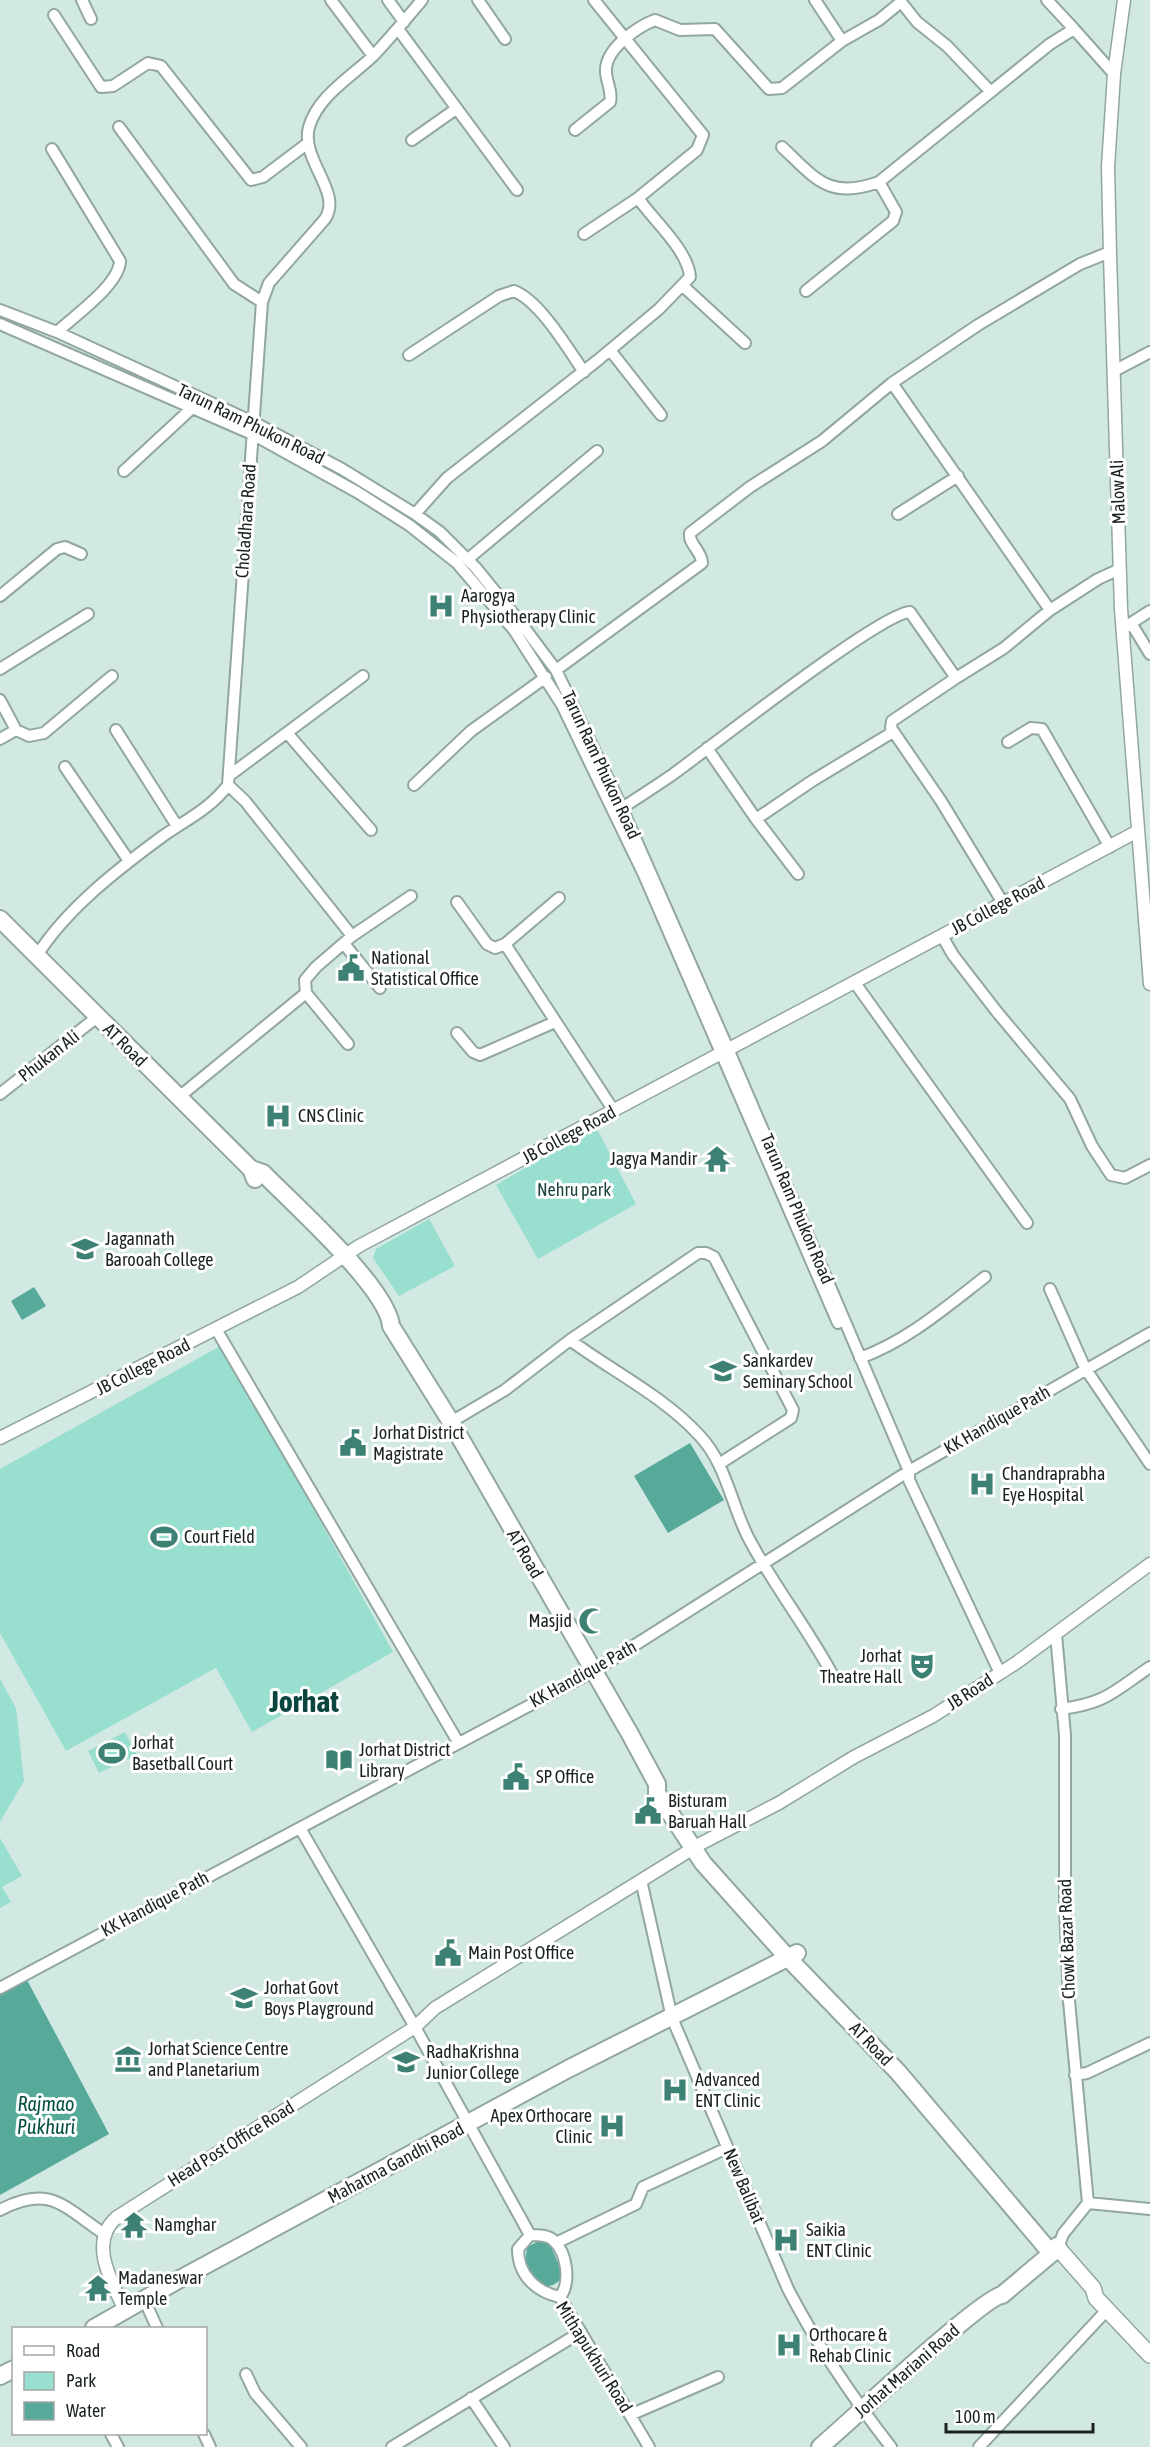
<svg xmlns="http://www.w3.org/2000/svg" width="1150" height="2447" viewBox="0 0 1150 2447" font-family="'Asap Condensed',sans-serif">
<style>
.green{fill:#98dfd0}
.water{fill:#57aa9a}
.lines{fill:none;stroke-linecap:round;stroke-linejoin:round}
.minor-casing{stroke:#92a6a2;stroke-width:14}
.tertiary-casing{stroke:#92a6a2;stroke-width:15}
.secondary-casing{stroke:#92a6a2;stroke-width:18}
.primary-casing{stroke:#92a6a2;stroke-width:20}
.trunk-casing{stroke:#92a6a2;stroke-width:20}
.minor{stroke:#fff;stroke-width:10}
.tertiary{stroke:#fff;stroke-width:12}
.secondary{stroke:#fff;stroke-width:15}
.primary{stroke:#fff;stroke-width:16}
.trunk{stroke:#fff;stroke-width:16}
.labels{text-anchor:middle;stroke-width:6;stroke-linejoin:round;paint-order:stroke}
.street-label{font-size:18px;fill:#1b2321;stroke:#fff}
.poi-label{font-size:18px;fill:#1b2321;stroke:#fff;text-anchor:start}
.park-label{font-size:18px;fill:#1d443d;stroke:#fff}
.water-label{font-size:20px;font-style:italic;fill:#034f45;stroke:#fff}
.town-label{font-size:30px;font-weight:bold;fill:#0a463d;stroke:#fff}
</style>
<rect width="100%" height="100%" fill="#d2e8e3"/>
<!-- green -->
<path class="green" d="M596,1127l40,77 -98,55 -42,-74z
M429,1219l26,47 -56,30 -26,-38 3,-9z
M222,1345l171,307 -141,80 -36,-64 -150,83 -66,-118v-164z
M0,1679l16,29 8,73 -24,41z
M125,1732l12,23 -38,18 -11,-22z
M0,1838l22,38 -20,11 9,15 -11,6z"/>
<!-- water -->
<path class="water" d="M34,1287l12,19 -24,14 -11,-19z
M690,1443l34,57 -56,33 -34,-57z
M26,1978l83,156 -109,61v-204z
M541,2240h7l15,34c-3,10 -15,15 -25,11l-13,-20 2,-18z"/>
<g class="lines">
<defs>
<path id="minor" d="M82,0l9,19
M331,0l42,56
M388,0l16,22
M478,0l27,39
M1047,0l27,29
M54,15l47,72 12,-1 35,-23 13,3 90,114 12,-3 45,-34
M398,29l119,161
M842,41l37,-21 22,-18 16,20 30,24 43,45
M119,127l115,157 28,18
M575,130l35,-28c3,-12 -5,-21 -4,-33 1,-21 31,-42 49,-49l25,10 35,-1 54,60 13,-1 60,-47 -27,-41
M412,140l44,-31
M782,147c34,32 47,53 97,35
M52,149l68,112c-1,24 -46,55 -63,71
M584,234l54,-36
M683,286l62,57
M806,291l87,-70 3,-9 -17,-30 171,-138 24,-15 40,45
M0,310l57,22 196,90 89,47 73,45 25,18 36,36 47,58 33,44 66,138 107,243 180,420v9l91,193
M0,324l252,110 105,58 52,33 48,38 57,67 48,75 82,170 194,448
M610,350l51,65
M409,355l90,-59 15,-5c26,10 54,58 70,81
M1114,371l36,-19
M892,383l158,227 48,-31 22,-10
M124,471l67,-62
M415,514l32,-36 151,-118 61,-51 31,-32c-2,-27 -37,-57 -52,-79l59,-48 6,-15 -109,-135
M898,514l60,-38
M468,559l129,-108
M0,596l57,-47 8,-2 16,7
M1131,623l19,31
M1125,627l25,-16
M0,669l88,-55
M556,670l146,-107c0,-12 -14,-19 -12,-30l60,-46 72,-46 70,-58 86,-58 102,-61 30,-12
M956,678l48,-30 46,-38
M0,700l16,30
M116,730l61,96
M288,734l83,96
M0,739l16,-9 13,6 15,-3 68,-57
M1008,742l23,-14 11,1 68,118
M707,748l49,71 56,-38 81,-49
M65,767l64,94
M230,775l133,-99
M228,785l17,16 107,135
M414,785l57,-54 75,-54
M622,808c17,-11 34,-22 50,-33 35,-25 210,-163 238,-163l46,66 -64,43 -1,7 50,73 62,102
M756,819l42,55
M457,902l30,42 8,4 10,-4 54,-46
M942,936l11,19 44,57 73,87 22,47 19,29 14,3 25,-13
M505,944l109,167
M345,945l35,43
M36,957c30,-48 82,-88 127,-121 23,-16 48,-28 65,-51l34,-483 7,-19 56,-64c18,-27 -25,-59 -16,-92 9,-31 42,-50 64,-71 17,-18 33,-37 49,-56
M855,983l172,240
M457,1033l16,19 7,3 75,-33
M348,1044l-42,-51 -1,-13 11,-13 36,-31 59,-40
M0,1094l97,-77
M179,1097l127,-104
M1050,1289l35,79 65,96
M216,1329l242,413
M570,1340l128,-87h8l8,4 79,153 -2,8 -72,46
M860,1358c47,-17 86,-51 125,-81
M451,1422l54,-32 65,-50c42,31 93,56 129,95 27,28 32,69 49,102 25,48 59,90 84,137
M1056,1634l9,101v171l4,95 19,202 -25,31 -5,14
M1061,1709c46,-6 53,-18 89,-42
M300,1828l115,199 115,208 -12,14c0,26 18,43 42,48l89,150
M641,1880l31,138 116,271c29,56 64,108 103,158
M0,1988l594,-317 315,-200 241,-138
M1075,2075l12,-2 63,-30
M1088,2203l62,6
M0,2210c49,-26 63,-4 103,23
M530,2235c7,0 19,0 24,6 13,12 17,42 6,56
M556,2243l80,-39 7,-17 84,-39
M144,2299l13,29
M246,2374l9,19 46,54
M471,2398l33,49
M630,2415l88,-38
M111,2434l7,13
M204,2434l6,13
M392,2447l189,-115
M979,2447l128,-137"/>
<path id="tertiary" d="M1124,0l-10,74 -6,93 2,88 11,354 29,375
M0,1438l298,-151 61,-41 779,-415
M125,2310c-14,-29 -37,-68 -8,-93l298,-190 20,-19 265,-164 79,-41 75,-46 79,-41 83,-53 134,-99"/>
<path id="secondary" d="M1058,2248l35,40 3,10 54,57"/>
<path id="primary" d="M94,2328l84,-48 390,-211 229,-116
M0,2376l14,-7"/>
<path id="trunk" d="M0,919l251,250 4,10
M251,1169l12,4c29,30 125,115 128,153l60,96 179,312 27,50v9l46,70 85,95 110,114 153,181
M820,2447c26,-22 163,-150 182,-152l56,-47 -1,-2"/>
</defs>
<!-- minor casing -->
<use href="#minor" class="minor-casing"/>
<!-- tertiary casing -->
<use href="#tertiary" class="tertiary-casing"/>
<!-- secondary casing -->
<use href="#secondary" class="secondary-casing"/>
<!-- primary casing -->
<use href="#primary" class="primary-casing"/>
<!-- trunk casing -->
<use href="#trunk" class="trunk-casing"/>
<!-- minor -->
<use href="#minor" class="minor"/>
<!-- tertiary -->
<use href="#tertiary" class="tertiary"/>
<!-- secondary -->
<use href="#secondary" class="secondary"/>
<!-- primary -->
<use href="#primary" class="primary"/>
<!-- trunk -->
<use href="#trunk" class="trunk"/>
</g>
<!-- icons -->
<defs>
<symbol id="hospital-bare" viewBox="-9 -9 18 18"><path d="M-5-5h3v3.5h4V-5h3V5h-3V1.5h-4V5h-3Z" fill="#3d8174" stroke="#fff" stroke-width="2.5" paint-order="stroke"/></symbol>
<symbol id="civic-bare" viewBox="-9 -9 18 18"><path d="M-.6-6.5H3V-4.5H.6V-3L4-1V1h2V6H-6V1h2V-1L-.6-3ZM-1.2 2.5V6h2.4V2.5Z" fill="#3d8174" stroke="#fff" stroke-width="2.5" paint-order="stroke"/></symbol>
<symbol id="temple-bare" viewBox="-9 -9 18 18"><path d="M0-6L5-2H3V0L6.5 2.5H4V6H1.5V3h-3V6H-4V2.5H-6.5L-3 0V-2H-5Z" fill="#3d8174" stroke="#fff" stroke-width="2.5" paint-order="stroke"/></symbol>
<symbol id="university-bare" viewBox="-9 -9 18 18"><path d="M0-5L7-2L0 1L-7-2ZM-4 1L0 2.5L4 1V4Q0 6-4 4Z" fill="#3d8174" stroke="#fff" stroke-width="2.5" paint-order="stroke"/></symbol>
<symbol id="school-bare" viewBox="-9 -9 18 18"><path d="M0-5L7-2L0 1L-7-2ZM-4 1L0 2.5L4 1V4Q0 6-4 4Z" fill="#3d8174" stroke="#fff" stroke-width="2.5" paint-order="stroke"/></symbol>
<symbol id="stadium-bare" viewBox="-9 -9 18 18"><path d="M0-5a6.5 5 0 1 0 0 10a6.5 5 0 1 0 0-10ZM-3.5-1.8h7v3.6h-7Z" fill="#3d8174" stroke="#fff" stroke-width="2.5" paint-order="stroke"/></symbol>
<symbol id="mosque-bare" viewBox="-9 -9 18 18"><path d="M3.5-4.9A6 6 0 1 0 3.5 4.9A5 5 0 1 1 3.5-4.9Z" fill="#3d8174" stroke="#fff" stroke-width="2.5" paint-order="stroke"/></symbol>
<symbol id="theatre-bare" viewBox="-9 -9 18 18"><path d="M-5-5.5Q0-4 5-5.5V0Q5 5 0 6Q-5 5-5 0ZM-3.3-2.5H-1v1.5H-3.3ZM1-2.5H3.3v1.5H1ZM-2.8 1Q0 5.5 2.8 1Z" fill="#3d8174" stroke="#fff" stroke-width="2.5" paint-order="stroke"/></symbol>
<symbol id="library-bare" viewBox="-9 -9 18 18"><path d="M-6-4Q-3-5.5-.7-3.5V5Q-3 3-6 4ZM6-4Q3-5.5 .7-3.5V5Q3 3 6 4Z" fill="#3d8174" stroke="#fff" stroke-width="2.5" paint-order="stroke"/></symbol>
<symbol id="museum-bare" viewBox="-9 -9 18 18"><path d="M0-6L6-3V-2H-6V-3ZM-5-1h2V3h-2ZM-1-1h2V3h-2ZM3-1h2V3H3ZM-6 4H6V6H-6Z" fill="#3d8174" stroke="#fff" stroke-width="2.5" paint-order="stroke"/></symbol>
</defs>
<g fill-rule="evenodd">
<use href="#hospital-bare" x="422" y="587" width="38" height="38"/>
<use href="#civic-bare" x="332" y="949" width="38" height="38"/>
<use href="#hospital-bare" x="259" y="1097" width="38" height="38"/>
<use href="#temple-bare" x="698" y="1140" width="38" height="38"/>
<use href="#university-bare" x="66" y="1230" width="38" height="38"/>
<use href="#school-bare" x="704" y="1352" width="38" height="38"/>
<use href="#civic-bare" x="334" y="1424" width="38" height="38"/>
<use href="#hospital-bare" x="963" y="1465" width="38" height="38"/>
<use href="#stadium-bare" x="145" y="1518" width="38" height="38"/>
<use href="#mosque-bare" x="573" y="1602" width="38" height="38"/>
<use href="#theatre-bare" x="903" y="1647" width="38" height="38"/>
<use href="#stadium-bare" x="93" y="1734" width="38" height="38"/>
<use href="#library-bare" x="320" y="1741" width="38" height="38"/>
<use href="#civic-bare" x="497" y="1758" width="38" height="38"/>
<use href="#civic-bare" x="629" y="1792" width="38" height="38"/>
<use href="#civic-bare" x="429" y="1934" width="38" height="38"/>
<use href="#school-bare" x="225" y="1979" width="38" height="38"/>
<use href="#museum-bare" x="109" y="2040" width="38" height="38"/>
<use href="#university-bare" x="387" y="2043" width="38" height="38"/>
<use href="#hospital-bare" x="656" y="2071" width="38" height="38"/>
<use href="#hospital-bare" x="593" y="2107" width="38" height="38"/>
<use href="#temple-bare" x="115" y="2206" width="38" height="38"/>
<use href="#hospital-bare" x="767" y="2221" width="38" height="38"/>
<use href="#temple-bare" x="79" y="2269" width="38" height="38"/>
<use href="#hospital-bare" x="770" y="2326" width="38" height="38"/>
</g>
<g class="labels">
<!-- street labels -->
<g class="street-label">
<text transform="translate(251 424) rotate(26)" y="6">Tarun Ram Phukon Road</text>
<text transform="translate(1118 492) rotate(-92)" y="6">Malow Ali</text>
<text transform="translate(246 521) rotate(-86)" y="6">Choladhara Road</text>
<text transform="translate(601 765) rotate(65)" y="6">Tarun Ram Phukon Road</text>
<text transform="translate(998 906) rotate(-28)" y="6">JB College Road</text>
<text transform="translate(125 1045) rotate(45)" y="6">AT Road</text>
<text transform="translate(49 1056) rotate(-38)" y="6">Phukan Ali</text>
<text transform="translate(569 1135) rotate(-28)" y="6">JB College Road</text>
<text transform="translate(797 1209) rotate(67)" y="6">Tarun Ram Phukon Road</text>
<text transform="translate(143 1367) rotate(-27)" y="6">JB College Road</text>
<text transform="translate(997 1420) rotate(-30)" y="6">KK Handique Path</text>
<text transform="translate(525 1554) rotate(60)" y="6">AT Road</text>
<text transform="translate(583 1674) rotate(-29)" y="6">KK Handique Path</text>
<text transform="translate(970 1692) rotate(-33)" y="6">JB Road</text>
<text transform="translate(155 1904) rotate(-28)" y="6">KK Handique Path</text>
<text transform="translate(1067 1939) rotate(-92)" y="6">Chowk Bazar Road</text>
<text transform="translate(871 2044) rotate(46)" y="6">AT Road</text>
<text transform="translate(231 2144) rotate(-32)" y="6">Head Post Office Road</text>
<text transform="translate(396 2163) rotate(-28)" y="6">Mahatma Gandhi Road</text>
<text transform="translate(744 2186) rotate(67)" y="6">New Balibat</text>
<text transform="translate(594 2357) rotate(58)" y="6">Mithapukhuri Road</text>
<text transform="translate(907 2371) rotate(-41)" y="6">Jorhat Mariani Road</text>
</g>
<!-- poi labels -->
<g class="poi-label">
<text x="461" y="602">Aarogya<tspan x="461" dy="21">Physiotherapy Clinic</tspan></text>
<text x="371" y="964">National<tspan x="371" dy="21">Statistical Office</tspan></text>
<text x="298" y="1122">CNS Clinic</text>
<text x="697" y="1165" text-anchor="end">Jagya Mandir</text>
<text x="105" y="1245">Jagannath<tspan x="105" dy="21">Barooah College</tspan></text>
<text x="743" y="1367">Sankardev<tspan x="743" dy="21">Seminary School</tspan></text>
<text x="373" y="1439">Jorhat District<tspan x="373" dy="21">Magistrate</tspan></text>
<text x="1002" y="1480">Chandraprabha<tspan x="1002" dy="21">Eye Hospital</tspan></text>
<text x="184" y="1543">Court Field</text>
<text x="572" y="1627" text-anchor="end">Masjid</text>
<text x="902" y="1662" text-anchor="end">Jorhat<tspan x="902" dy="21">Theatre Hall</tspan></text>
<text x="132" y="1749">Jorhat<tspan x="132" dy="21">Basetball Court</tspan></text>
<text x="359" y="1756">Jorhat District<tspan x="359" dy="21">Library</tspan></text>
<text x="536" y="1783">SP Office</text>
<text x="668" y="1807">Bisturam<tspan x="668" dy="21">Baruah Hall</tspan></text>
<text x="468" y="1959">Main Post Office</text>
<text x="264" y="1994">Jorhat Govt<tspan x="264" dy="21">Boys Playground</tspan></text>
<text x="148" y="2055">Jorhat Science Centre<tspan x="148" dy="21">and Planetarium</tspan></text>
<text x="426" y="2058">RadhaKrishna<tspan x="426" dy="21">Junior College</tspan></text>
<text x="695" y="2086">Advanced<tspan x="695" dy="21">ENT Clinic</tspan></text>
<text x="592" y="2122" text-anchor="end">Apex Orthocare<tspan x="592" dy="21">Clinic</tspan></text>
<text x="154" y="2231">Namghar</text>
<text x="806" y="2236">Saikia<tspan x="806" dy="21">ENT Clinic</tspan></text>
<text x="118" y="2284">Madaneswar<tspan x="118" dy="21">Temple</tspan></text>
<text x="809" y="2341">Orthocare &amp;<tspan x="809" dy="21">Rehab Clinic</tspan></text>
</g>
<!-- park labels -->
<g class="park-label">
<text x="574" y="1196">Nehru park</text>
</g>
<!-- water labels -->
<g class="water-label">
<text x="46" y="2111">Rajmao<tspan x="46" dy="23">Pukhuri</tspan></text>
</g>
<!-- town labels -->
<g class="town-label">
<text x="304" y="1712">Jorhat</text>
</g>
</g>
<!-- legend -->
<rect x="12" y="2327" width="195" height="108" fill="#ffffff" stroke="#a4a7a6" stroke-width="1.5"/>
<rect x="24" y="2346" width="30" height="9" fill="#ffffff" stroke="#a4a7a6" stroke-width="1.5"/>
<text x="66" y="2357" font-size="18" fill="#1b2321">Road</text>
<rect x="24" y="2372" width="30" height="18" fill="#98dfd0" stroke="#a4a7a6" stroke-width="1.5"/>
<text x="66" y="2387" font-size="18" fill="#1b2321">Park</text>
<rect x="24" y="2402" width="30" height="18" fill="#57aa9a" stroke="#a4a7a6" stroke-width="1.5"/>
<text x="66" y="2417" font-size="18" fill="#1b2321">Water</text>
<!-- scale -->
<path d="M946 2423v9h147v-9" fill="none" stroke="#1b2321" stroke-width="3"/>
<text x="955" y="2423" font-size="18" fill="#1b2321" stroke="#ffffff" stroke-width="4.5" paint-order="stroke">100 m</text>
</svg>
